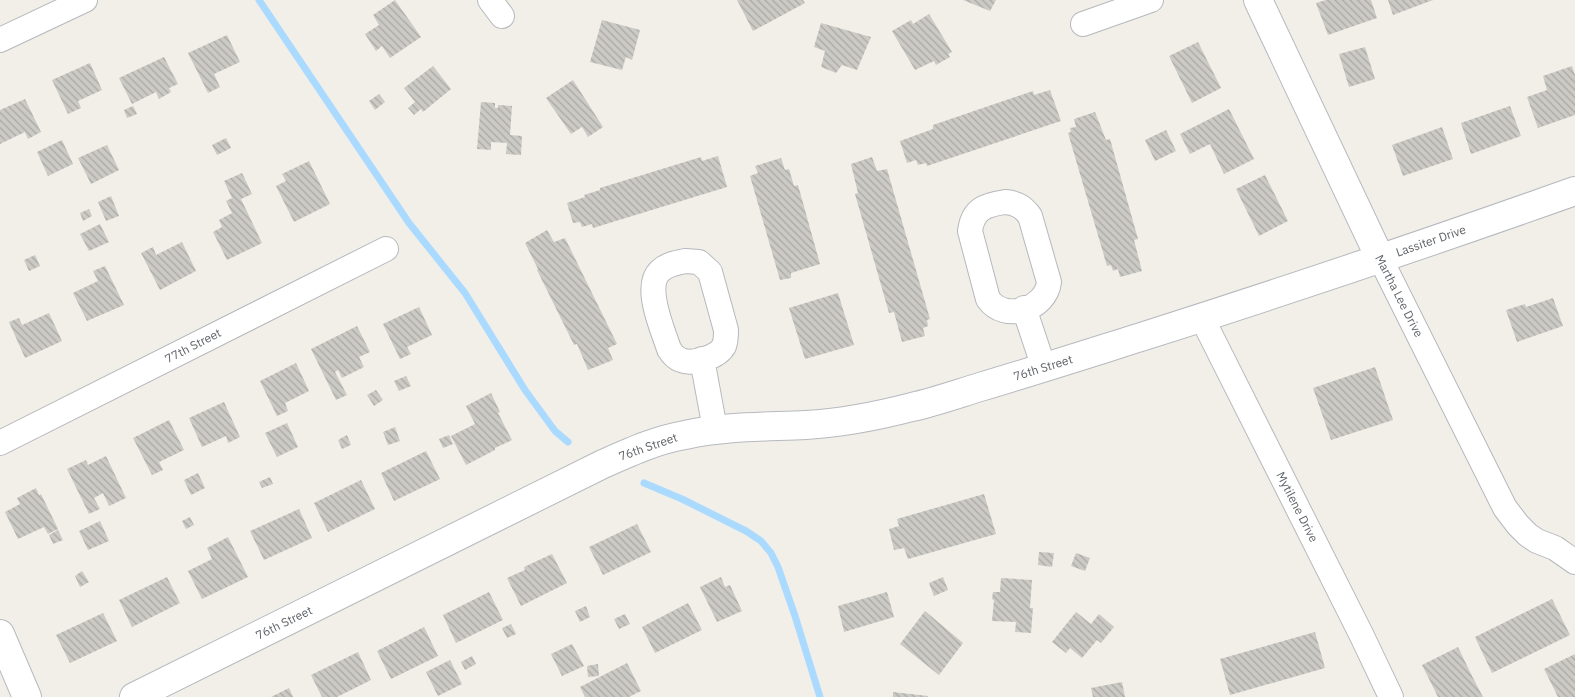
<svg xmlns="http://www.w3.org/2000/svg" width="1575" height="697" viewBox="0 0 1575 697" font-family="'IBM Plex Sans',sans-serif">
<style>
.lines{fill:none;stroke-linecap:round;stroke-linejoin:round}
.stream{stroke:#aadaff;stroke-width:7}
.building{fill:url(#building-back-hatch)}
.street-casing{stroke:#b5b8bc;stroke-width:26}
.secondary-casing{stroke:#b6babf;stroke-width:30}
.street{stroke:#fff;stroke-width:24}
.secondary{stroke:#fff;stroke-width:28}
.labels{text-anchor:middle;stroke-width:4;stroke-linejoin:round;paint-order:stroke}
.street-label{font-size:12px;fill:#5f6368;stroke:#fff}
</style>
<defs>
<pattern id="building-back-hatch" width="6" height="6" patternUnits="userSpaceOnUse" patternTransform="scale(1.25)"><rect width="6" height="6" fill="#cccac5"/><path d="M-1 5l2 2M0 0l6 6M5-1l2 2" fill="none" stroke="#a9a8a4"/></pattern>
</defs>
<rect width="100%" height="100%" fill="#f1efe8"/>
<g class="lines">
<!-- stream -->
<path class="stream" d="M259,0l150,223 56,70 60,97 30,41 13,11
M644,483l38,16 64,32 15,10 10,12 7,14 17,49 25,81"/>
</g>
<!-- building -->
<path class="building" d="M395,0l26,37 -31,21 -8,-12 -6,5 -11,-17 14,-9 -6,-10z
M737,0h66l2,3 -52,28z
M963,0h33l-6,11z
M1326,0h45l6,18 -49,17 -12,-32z
M1388,0h45l-40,15z
M929,14l23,38 -4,2 2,3 -14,8 -2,-4 -19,9 -23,-39 19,-11 2,4z
M602,20l38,10 -8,30 -6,-3 -4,13 -32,-8z
M821,23l50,14 -14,33 -15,-5 -6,8 -15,-6 4,-16 -11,-4z
M227,35l13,27 -26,12 6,13 -12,6 -20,-40z
M1198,42l23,46 -29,15 -23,-47z
M1365,47l10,32 -26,8 -10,-33z
M164,57l14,27 -9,4 2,4 -12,7 -3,-7 -24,12 -13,-26z
M90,63l12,27 -24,11 3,7 -13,6 -16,-34z
M433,66l18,23 -28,23 -2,-3 -7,6 -6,-7 7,-6 -11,-14z
M1572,66l3,9v40l-37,13 -11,-31 20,-7 -4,-14z
M573,80l30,47 -15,10 -6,-10 -11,7 -25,-36z
M1050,90l11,31 -134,45 -1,-3 -8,2 -2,-5 -9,3 -7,-22 33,-12v-4l100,-34 1,4z
M379,94l6,8 -10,8 -6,-9z
M25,99l16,33 -13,7 -3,-7 -25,12v-34z
M481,102l14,1v5h3v-3l14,1 -2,29 12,1 -1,19 -15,-1 1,-11 -16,-1v8l-14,-1z
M133,106l4,8 -10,4 -3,-8z
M1510,106l11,30 -50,18 -10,-31z
M1229,109l25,50 -30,15 -14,-30 -20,10 -10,-20z
M1095,112l11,28 4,-1 28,100 -4,1 8,31 -22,6 -2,-8 -5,2 -2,-6 -4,1 -39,-133 3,-1 -1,-4 6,-1 -2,-8z
M1442,127l11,32 -50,17 -11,-31z
M1166,130l10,21 -21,10 -10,-21z
M226,138l5,10 -14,7 -5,-10z
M62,140l11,24 -25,12 -11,-24z
M107,145l12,25 -28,14 -13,-26z
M718,156l9,31 -134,41 -1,-4 -10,3 -2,-5 -7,1 -6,-20 18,-6 -1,-2 16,-5v-2l101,-31 1,4z
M872,157l5,14 10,-2 43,150 -3,1 1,6 -5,2 2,8 -23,6 -8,-30 -5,1 -34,-119 3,-1 -7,-29z
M781,158l4,12 4,-1 5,17 4,-1 22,79 -29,9v5l-11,2 -30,-104 8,-3 -3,-7z
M309,161l21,43 -36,18 -18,-36 10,-5 -4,-7z
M242,173l10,21 -11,5 21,44 -35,17 -14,-28 9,-5 -3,-7 13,-7 -6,-12 6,-3 -8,-17z
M1265,175l23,46 -29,15 -23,-47z
M111,196l8,20 -13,5 -8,-19z
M89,209l3,7 -9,5 -3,-8z
M100,224l9,18 -20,9 -9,-17z
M547,230l7,12 11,-4 52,106 -9,4 5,12 -25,10 -11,-26 -3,1 -37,-75 1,-1 -13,-26z
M182,242l14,29 -36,19 -19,-37 12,-6 3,8z
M35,255l5,11 -11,5 -5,-11z
M105,266l19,39 -37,16 -14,-28 25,-12 -5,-10z
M838,293l16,52 -49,14 -16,-51z
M1553,298l10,28 -46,16 -11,-32 19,-6 1,3z
M419,307l13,28 -25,12 4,7 -11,5 -17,-35z
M49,313l13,28 -37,17 -16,-36 10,-4 3,7z
M357,326l13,26 -11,5 5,10 -22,11 -4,-8 -3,2 12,23 -11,5 -25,-51z
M296,363l13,28 -24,12 3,8 -11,5 -17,-35z
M1375,367l18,53 -62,20 -18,-52z
M406,376l5,10 -12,5 -5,-10z
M376,390l7,10 -9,6 -7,-11z
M491,393l9,19 -2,1 14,27 -17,8v2l-29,15 -15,-29 24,-12 -9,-18z
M224,402l16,35 -12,6 -2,-7 -24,11 -13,-29z
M169,420l15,30 -25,12 4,8 -11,5 -19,-37z
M287,423l11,24 -21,10 -12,-24z
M395,427l5,14 -12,4 -5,-13z
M347,435l4,10 -9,4 -4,-9z
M449,435l4,9 -10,4 -4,-9z
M426,451l14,28 -46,22 -13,-28z
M106,456l20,42 -17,8 -6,-13 -9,5 6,11 -11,5 -22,-45 19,-9 2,5z
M198,473l7,15 -14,7 -7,-15z
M270,477l3,7 -11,4 -3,-6z
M361,480l14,29 -47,23 -14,-29z
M36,488l3,7 2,-1 17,35 -10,5 -4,-7 -26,12 -13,-27 15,-8 -3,-6z
M984,494l12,40 -88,25 -4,-11 -10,2 -5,-21 10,-3 -2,-7z
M299,509l13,29 -48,22 -14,-29z
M190,517l4,8 -8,4 -4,-8z
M100,521l9,20 -21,9 -9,-19z
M637,524l14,28 -48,23 -14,-28z
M58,530l5,10 -10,4 -4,-9z
M228,537l20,40 -46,22 -14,-28 24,-12 -5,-11z
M1039,552l15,1 -2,14 -14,-2z
M1076,553l14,5 -5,13 -14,-5z
M552,554l15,29 -46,23 -14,-28 18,-8 -1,-3z
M82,571l7,11 -9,5 -5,-11z
M167,577l13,26 -48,24 -13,-27z
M721,577l4,10 5,-2 12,26 -25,11 -17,-35z
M943,577l5,13 -14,6 -5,-13z
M1001,578l31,2 -2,28h3l-2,25 -16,-1 1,-10 -24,-1 2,-21 -2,-1 1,-7h7z
M489,592l14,28 -47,23 -13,-28z
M887,592l7,25 -50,15 -6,-26z
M1552,599l18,36 -78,38 -17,-36z
M688,603l14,27 -47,23 -13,-26z
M586,606l4,11 -10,5 -5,-11z
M925,611l38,32 -24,32 -39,-31z
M1076,612l15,12 8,-10 15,13 -13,16 -4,-3 -15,18 -12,-10 -4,5 -14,-11z
M103,613l14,28 -47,22 -14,-28z
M625,614l5,10 -11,5 -5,-10z
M511,624l5,10 -9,4 -5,-10z
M424,627l14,29 -47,23 -14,-28z
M1315,632l10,36 -95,27 -10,-36z
M572,644l12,22 -22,10 -11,-22z
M1458,647l14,29 11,21h-45l-16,-32z
M358,652l13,28 -34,17h-15l-11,-22z
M1575,654v43h-17l-14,-28z
M472,656l4,8 -11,6 -4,-8z
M450,660l12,24 -24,12 -12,-24z
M627,663l14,28 -12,6h-44l-5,-10z
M598,664l1,12 -11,1 -1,-11z
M1122,682l3,15h-32l-2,-9z
M289,688l4,9h-22z
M893,692l35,4v1h-35z"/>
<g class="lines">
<defs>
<path id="street" d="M490,0l12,16
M1083,24l68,-24
M0,40l85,-40
M1005,202c12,1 18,5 25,14l19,66c-3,27 -44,41 -61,17l-18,-68c3,-22 15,-26 35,-29z
M1380,258l125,250 13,17 10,10 9,6 18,7 20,14
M685,261l14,1 11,10 16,58c0,5 0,11 -2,16 -6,11 -31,19 -43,14 -6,-2 -9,-6 -12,-11 -6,-19 -26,-62 -9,-78 7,-7 17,-8 25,-10z
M1024,308l20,60
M1202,318l159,316 30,63
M702,359l13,70
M0,443l386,-194"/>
<path id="secondary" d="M1258,0l122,258
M0,634l27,63
M134,697l469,-233c27,-12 53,-24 82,-29 41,-9 79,-8 121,-10 36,-2 71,-9 106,-18 23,-5 45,-13 68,-20 54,-16 107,-33 161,-50 145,-46 290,-95 434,-146"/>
</defs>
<!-- street casing -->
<use href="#street" class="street-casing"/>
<!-- secondary casing -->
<use href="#secondary" class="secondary-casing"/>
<!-- street -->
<use href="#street" class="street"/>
<!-- secondary -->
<use href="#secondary" class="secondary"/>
</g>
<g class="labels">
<!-- street labels -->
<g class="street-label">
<text transform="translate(1431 241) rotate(-19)" y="4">Lassiter Drive</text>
<text transform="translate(1399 296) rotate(63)" y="4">Martha Lee Drive</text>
<text transform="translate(193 346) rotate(-27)" y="4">77th Street</text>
<text transform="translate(1043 368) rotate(-17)" y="4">76th Street</text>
<text transform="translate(648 447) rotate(-19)" y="4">76th Street</text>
<text transform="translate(1297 507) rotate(63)" y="4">Mytilene Drive</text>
<text transform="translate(284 623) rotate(-26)" y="4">76th Street</text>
</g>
</g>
</svg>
